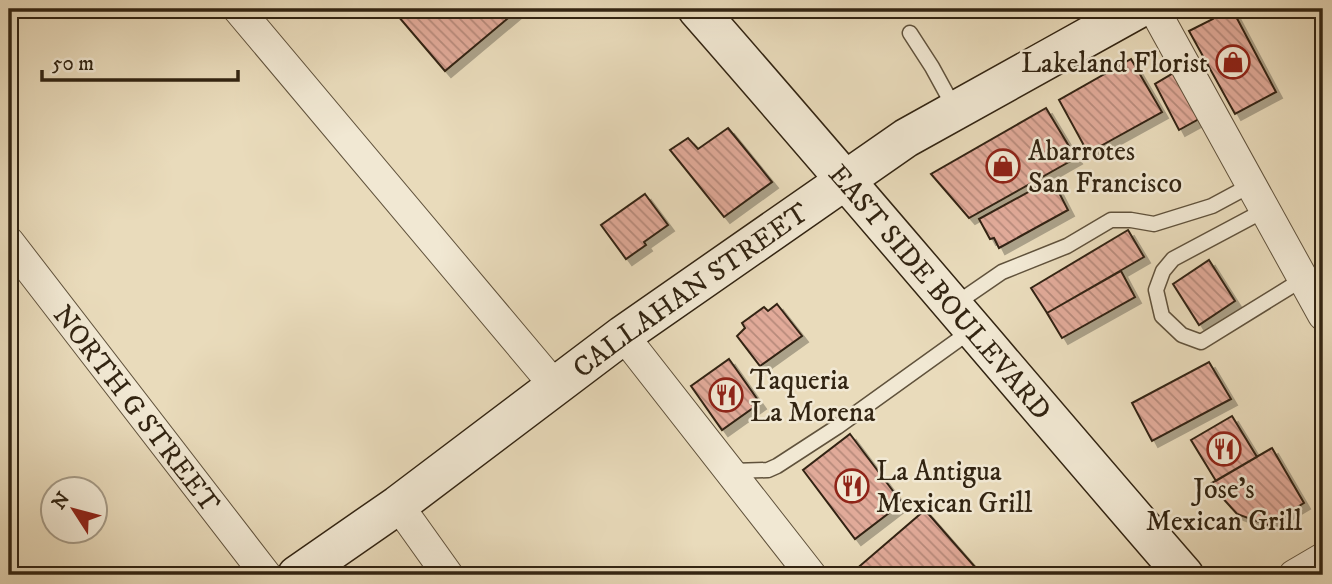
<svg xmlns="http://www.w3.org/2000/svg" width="1332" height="584" viewBox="0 0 1332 584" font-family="'IM FELL DW Pica',serif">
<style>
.building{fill:url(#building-back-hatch);stroke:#322412;stroke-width:2;filter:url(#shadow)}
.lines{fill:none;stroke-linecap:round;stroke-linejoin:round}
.lane-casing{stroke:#60523c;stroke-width:17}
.street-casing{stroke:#60523c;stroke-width:32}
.secondary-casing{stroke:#322412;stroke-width:41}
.lane{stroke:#f1e8d3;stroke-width:14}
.street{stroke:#f1e8d3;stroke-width:30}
.secondary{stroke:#f1e8d3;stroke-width:38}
.labels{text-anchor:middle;stroke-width:5;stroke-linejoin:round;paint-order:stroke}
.poi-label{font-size:28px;fill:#322412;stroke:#f1e8d3;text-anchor:start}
.street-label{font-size:28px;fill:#322412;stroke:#f1e8d3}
</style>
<defs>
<pattern id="building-back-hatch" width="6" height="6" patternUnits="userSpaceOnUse" patternTransform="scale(1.75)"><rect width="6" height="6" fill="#e1aa99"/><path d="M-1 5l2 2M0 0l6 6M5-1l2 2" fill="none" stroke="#b78a7b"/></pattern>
<filter id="shadow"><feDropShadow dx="6" dy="6" stdDeviation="0" flood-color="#0004"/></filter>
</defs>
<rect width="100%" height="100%" fill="#e9dbbb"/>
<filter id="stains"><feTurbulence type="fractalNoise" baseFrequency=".00286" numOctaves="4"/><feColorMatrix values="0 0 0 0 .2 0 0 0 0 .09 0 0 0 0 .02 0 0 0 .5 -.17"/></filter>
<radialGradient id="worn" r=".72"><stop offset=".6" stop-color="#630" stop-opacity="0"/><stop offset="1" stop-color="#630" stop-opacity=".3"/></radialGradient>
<!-- building -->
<path class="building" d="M392,9h127l-74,62z
M1226,9h6l44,83 -41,22 -46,-83 24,-12z
M1131,59l31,53 -74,41 -29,-53z
M1182,68l24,47 -27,15 -24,-46z
M1046,108l30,50 -107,60 -38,-44z
M728,128l44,54 -48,35 -54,-67 18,-12 10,11z
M1052,179l16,31 -69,38 -5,-10 -4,1 -11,-20z
M645,194l23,31 -24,17 2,3 -20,14 -25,-34z
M1128,230l16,27 -97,56 -16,-25z
M1209,260l26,41 -36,24 -26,-41z
M1121,271l14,26 -73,41 -15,-25z
M777,304l25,32 -42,30 -23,-30 8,-8 -3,-5 22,-16 4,4z
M729,359l31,44 -38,27 -31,-44z
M1209,362l22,37 -79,42 -20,-38z
M1232,416l25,41 -41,24 -25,-41z
M850,434l52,69 -47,36 -52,-69z
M1272,448l32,55 -37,22 -30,-11 -27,-30z
M925,510l57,65h-124l-4,-4z"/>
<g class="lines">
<defs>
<path id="lane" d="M910,33l22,34 23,42
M1265,210l-92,49 -10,12 -7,19 6,26 20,19 19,7 102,-63
M954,305l48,-33 65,-26 44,-26h20l23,4 58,-18 39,-21
M732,471l36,-1 9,-4 60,-39 135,-97"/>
<g id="street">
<path d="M238,9l317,377"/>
<path d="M1154,9l169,306"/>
<path id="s1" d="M9,242l257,333"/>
<path d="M623,335l188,240"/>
<path d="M398,505l50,70"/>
<path d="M1294,575l29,-17"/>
</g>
<g id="secondary">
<path id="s2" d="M697,9c164,187 324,378 487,566"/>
<path id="s3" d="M297,575l101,-70 225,-170 283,-197 232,-129"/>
</g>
</defs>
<!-- lane casing -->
<use href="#lane" class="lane-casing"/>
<!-- street casing -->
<use href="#street" class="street-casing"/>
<!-- secondary casing -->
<use href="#secondary" class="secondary-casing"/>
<!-- lane -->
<use href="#lane" class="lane"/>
<!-- street -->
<use href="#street" class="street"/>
<!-- secondary -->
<use href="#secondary" class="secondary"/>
</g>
<!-- icons -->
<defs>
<symbol id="shop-ring" viewBox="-11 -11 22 22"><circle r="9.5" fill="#f1e8d3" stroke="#8f2418" stroke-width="1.5"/><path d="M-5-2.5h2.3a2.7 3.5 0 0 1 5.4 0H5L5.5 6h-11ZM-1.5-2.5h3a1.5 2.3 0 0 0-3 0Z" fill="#8f2418"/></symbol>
<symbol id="restaurant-ring" viewBox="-11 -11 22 22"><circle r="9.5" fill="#f1e8d3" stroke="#8f2418" stroke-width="1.5"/><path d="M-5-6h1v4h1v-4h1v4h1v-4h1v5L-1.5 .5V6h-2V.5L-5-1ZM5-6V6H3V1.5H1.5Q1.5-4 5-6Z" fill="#8f2418"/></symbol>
</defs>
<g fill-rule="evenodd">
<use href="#shop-ring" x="1214" y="43" width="38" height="38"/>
<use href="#shop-ring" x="984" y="147" width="38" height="38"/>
<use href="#restaurant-ring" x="707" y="376" width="38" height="38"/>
<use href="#restaurant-ring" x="1205" y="430" width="38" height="38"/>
<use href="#restaurant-ring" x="833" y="467" width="38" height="38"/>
</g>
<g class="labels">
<!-- poi labels -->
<g class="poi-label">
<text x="1208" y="72" text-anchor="end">Lakeland Florist</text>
<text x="1028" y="160">Abarrotes<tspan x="1028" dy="32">San Francisco</tspan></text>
<text x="750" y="389">Taqueria<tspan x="750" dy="32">La Morena</tspan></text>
<text x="876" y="480">La Antigua<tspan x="876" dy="32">Mexican Grill</tspan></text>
<text x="1224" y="498" text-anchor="middle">Jose's<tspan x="1224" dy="32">Mexican Grill</tspan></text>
</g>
<!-- street labels -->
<g class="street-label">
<text dy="10" stroke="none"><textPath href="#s3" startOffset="486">CALLAHAN STREET</textPath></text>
<text dy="10" stroke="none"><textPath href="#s2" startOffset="373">EAST SIDE BOULEVARD</textPath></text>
<text dy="10" stroke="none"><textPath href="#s1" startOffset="210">NORTH G STREET</textPath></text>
</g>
</g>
<!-- margin -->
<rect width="1332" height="584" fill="none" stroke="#e9dbbb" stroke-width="35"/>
<rect x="10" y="10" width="1311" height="563" fill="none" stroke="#322412" stroke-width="3.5"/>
<rect x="18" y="18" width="1297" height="549" fill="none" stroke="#322412" stroke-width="2"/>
<!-- north arrow -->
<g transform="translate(74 510) rotate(306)"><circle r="33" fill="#f1e8d3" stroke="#a59a86" stroke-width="2"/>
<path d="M0-5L12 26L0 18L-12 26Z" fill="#8f2418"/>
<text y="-10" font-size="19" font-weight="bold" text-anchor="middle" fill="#322412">N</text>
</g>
<!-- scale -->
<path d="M42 70v10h196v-10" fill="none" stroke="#322412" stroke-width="3.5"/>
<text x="52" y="70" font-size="21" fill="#322412" stroke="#f1e8d3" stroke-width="5" paint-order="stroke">50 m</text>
<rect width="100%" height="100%" filter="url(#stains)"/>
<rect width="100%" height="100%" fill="url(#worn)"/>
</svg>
